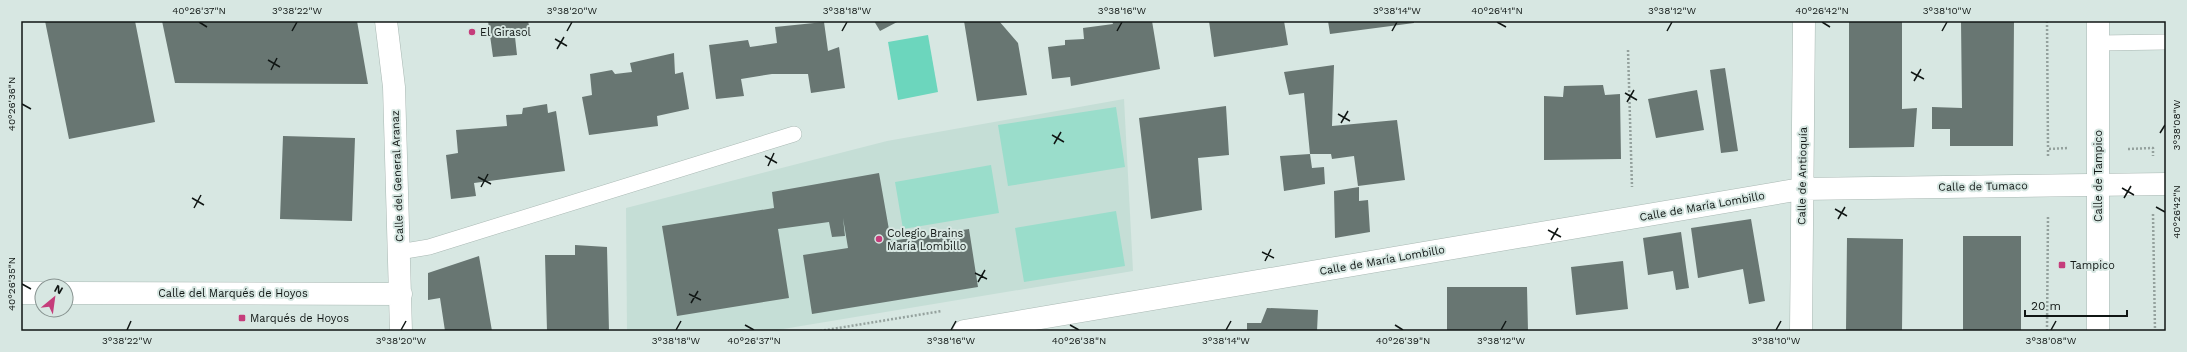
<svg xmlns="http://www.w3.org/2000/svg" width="2187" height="352" viewBox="0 0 2187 352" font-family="'Work Sans',sans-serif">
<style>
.built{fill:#c5ded6}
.green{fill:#9addcb}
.water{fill:#6cd6bd}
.building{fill:#687672}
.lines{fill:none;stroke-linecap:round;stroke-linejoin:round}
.service-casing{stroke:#a9b8b3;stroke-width:16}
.minor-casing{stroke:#a9b8b3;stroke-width:23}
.tertiary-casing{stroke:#a9b8b3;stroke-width:23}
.path{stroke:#94a19d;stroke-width:2.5;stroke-dasharray:2 2;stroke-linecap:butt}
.service{stroke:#fff;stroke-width:15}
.minor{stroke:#fff;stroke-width:22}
.tertiary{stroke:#fff;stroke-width:22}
.ticks{fill:none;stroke:#101614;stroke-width:1.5}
.poi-dot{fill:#c53d7b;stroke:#d7e7e2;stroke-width:1.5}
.labels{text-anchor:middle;stroke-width:4;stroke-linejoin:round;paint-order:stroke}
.poi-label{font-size:11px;fill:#101614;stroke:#d7e7e2;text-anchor:start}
.street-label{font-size:11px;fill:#101614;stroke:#d7e7e2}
.neatline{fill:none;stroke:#101614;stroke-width:1.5}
.ticks-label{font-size:10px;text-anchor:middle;fill:#101614}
</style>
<rect width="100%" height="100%" fill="#d7e7e2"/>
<!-- built -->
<path class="built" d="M1124,99l9,172 -362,60h-144l-1,-123 261,-67z"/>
<!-- green -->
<path class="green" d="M1116,107l9,60 -117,19 -10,-61z
M991,165l8,48 -96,16 -8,-47z
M1116,211l9,55 -101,16 -9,-54z"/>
<!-- water -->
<path class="water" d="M928,35l10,57 -40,8 -10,-58z"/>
<!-- building -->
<path class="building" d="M45,21h90l20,101 -86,17z
M162,21h195l11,63 -193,-1z
M488,21h40l3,14 -16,2 2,18 -24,2z
M874,21h25l-19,10z
M964,21h35l19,22 9,52 -50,6z
M1112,21h40l8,48 -89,17 -1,-9 -18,2 -4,-32 17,-2v-5l19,-1 -1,-11 30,-4z
M1209,21h75l4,24 -74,12z
M1328,21h86v2l-84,11z
M1849,21h53v88l15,-1 -3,39 -65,1z
M1961,21h53l-1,125h-63v-17h-18v-22l30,1z
M824,22l4,29 11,-4 6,41 -34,5 -3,-19h-36l-31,5 3,17 -28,3 -7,-54 39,-5 2,7 27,-4 -2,-16z
M674,53l1,21 8,-2 6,37 -32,7 1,10 -69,9 -7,-38 10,-2 -2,-21 22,-4 3,4 17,-2 -2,-9z
M1334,65l-2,61 65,-6 8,60 -47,6 -4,-30 -22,3 -1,-5h-21l-6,-61 -15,2 -5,-23z
M1725,68l13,83 -17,2 -11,-83z
M1603,85l2,10 15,-1 1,65 -77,1v-64l19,1 1,-11z
M1697,90l7,40 -48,8 -8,-39z
M547,104l1,9 8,-2 9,60 -91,12 2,13 -25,3 -5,-44 12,-2 -2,-23 51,-4 -1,-11 16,-1 1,-6z
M1226,106l3,49 -31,3 4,52 -51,9 -12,-101z
M283,136l72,2 -3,83 -72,-2z
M1310,154l2,14 12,-1 1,17 -41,7 -4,-35z
M879,173l12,68 78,-12 9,58 -166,27 -9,-59 45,-7 -5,-30 2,18 -13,1 -3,-15 -51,7 11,69 -112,18 -15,-90 112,-18 -2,-16z
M1359,187v14l9,-1 2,32 -35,6 -1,-47z
M1751,219l14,82 -16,3 -6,-35 -45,9 -7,-50z
M1681,232l8,56 -13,2 -3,-19 -25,4 -5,-37z
M1963,236h58v95h-58z
M1847,238l56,1 -1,92h-56z
M575,245l32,2 2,84h-62l-2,-76h30z
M479,256l13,75h-47l-5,-33 -12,2v-27z
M1623,261l5,48 -52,6 -5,-48z
M1447,287h80l1,44h-81z
M1267,308l51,2 -1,21h-70v-8h14z"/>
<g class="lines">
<defs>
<path id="service" d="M2099,43l67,-1
M399,252l30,-5 365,-113"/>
<path id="minor" d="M386,21l8,66 7,244
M21,293h21
M66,293l335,1
M964,331l837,-142 365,-5
M1801,331l3,-310"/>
<path id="tertiary" d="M2098,331v-310"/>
</defs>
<!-- service casing -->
<use href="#service" class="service-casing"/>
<!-- minor casing -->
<use href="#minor" class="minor-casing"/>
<!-- tertiary casing -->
<use href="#tertiary" class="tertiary-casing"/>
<!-- path -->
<path class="path" d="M2047,21l1,128
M1628,50l4,137
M2128,149l25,-1v8
M2048,156v-7l20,-1
M2153,214l2,117
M820,331l122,-20
M2047,331l1,-116"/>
<!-- service -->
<use href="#service" class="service"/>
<!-- minor -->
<use href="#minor" class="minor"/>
<!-- tertiary -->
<use href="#tertiary" class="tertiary"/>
</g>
<!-- ticks -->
<path class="ticks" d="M199,22l8,5M1497,22l9,5M1822,22l8,5M292,31l5,-9M567,31l5,-9M842,31l5,-9M1117,31l5,-9M1392,31l5,-9M1667,31l5,-9M1942,31l5,-9M555,39l12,7M557,49l7,-12M268,60l12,7M271,70l6,-12M1911,72l13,7M1914,81l7,-12M1625,93l12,7M1627,102l7,-12M22,104l9,5M1338,114l12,7M1341,123l7,-12M2160,133l5,-8M1052,135l12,7M1054,144l7,-12M765,156l12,7M768,166l6,-13M478,177l13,7M481,187l7,-13M2122,188l12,7M192,198l12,7M2124,198l7,-12M2156,207l9,5M194,208l7,-13M1835,209l12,7M1838,219l7,-12M1548,230l13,7M1551,240l7,-12M1262,252l12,6M1265,261l6,-12M975,273l12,6M978,282l7,-12M22,284l9,5M689,294l12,6M691,303l7,-12M745,325l9,5M1070,325l9,5M1395,325l8,5M127,330l4,-9M401,330l5,-9M676,330l5,-9M951,330l5,-9M1226,330l5,-9M1501,330l5,-9M1776,330l5,-9M2051,330l5,-9"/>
<!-- markers -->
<g class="poi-dot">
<circle cx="472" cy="32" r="4"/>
<circle cx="879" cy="239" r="4"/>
<rect x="2058" y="261" width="8" height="8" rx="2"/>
<rect x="238" y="314" width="8" height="8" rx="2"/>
</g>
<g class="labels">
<!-- poi labels -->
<g class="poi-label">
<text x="480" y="36">El Girasol</text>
<text x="887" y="237">Colegio Brains<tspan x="887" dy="13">María Lombillo</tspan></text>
<text x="2070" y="269">Tampico</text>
<text x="250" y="322">Marqués de Hoyos</text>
</g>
<!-- street labels -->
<g class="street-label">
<text transform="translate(397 176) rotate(-92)" y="4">Calle del General Aranaz</text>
<text transform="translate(1802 176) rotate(-89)" y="4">Calle de Antioquía</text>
<text transform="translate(2098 176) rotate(-90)" y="4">Calle de Tampico</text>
<text transform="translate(1983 186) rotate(-1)" y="4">Calle de Tumaco</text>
<text transform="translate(1702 206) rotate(-10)" y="4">Calle de María Lombillo</text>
<text transform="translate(1382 260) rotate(-10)" y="4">Calle de María Lombillo</text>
<text x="233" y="297">Calle del Marqués de Hoyos</text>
</g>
</g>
<!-- border -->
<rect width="2187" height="352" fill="none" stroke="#d7e7e2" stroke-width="44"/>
<!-- north arrow -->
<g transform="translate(54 298) rotate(29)"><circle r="19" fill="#d7e7e2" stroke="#879390"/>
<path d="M0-3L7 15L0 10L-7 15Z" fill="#c53d7b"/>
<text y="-6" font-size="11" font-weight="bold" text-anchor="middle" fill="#101614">N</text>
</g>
<!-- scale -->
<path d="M2025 310v6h102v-6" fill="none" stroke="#101614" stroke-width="2"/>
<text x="2031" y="310" font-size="12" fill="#101614" stroke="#d7e7e2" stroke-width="3" paint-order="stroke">20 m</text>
<rect x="22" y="22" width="2143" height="308" class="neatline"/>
<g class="ticks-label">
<text x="199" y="14">40°26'37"N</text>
<text x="297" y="14">3°38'22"W</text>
<text x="572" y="14">3°38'20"W</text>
<text x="847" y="14">3°38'18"W</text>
<text x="1122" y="14">3°38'16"W</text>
<text x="1397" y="14">3°38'14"W</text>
<text x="1497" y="14">40°26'41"N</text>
<text x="1672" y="14">3°38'12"W</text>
<text x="1822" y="14">40°26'42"N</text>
<text x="1947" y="14">3°38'10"W</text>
<text transform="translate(11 104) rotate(-90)" y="4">40°26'36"N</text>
<text transform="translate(2176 125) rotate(-90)" y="4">3°38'08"W</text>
<text transform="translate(2176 212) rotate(-90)" y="4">40°26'42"N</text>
<text transform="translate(11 284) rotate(-90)" y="4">40°26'35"N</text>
<text x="127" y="344">3°38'22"W</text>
<text x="401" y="344">3°38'20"W</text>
<text x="676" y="344">3°38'18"W</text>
<text x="754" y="344">40°26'37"N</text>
<text x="951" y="344">3°38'16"W</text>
<text x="1079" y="344">40°26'38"N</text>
<text x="1226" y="344">3°38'14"W</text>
<text x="1403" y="344">40°26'39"N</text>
<text x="1501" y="344">3°38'12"W</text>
<text x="1776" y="344">3°38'10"W</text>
<text x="2051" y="344">3°38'08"W</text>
</g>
</svg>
